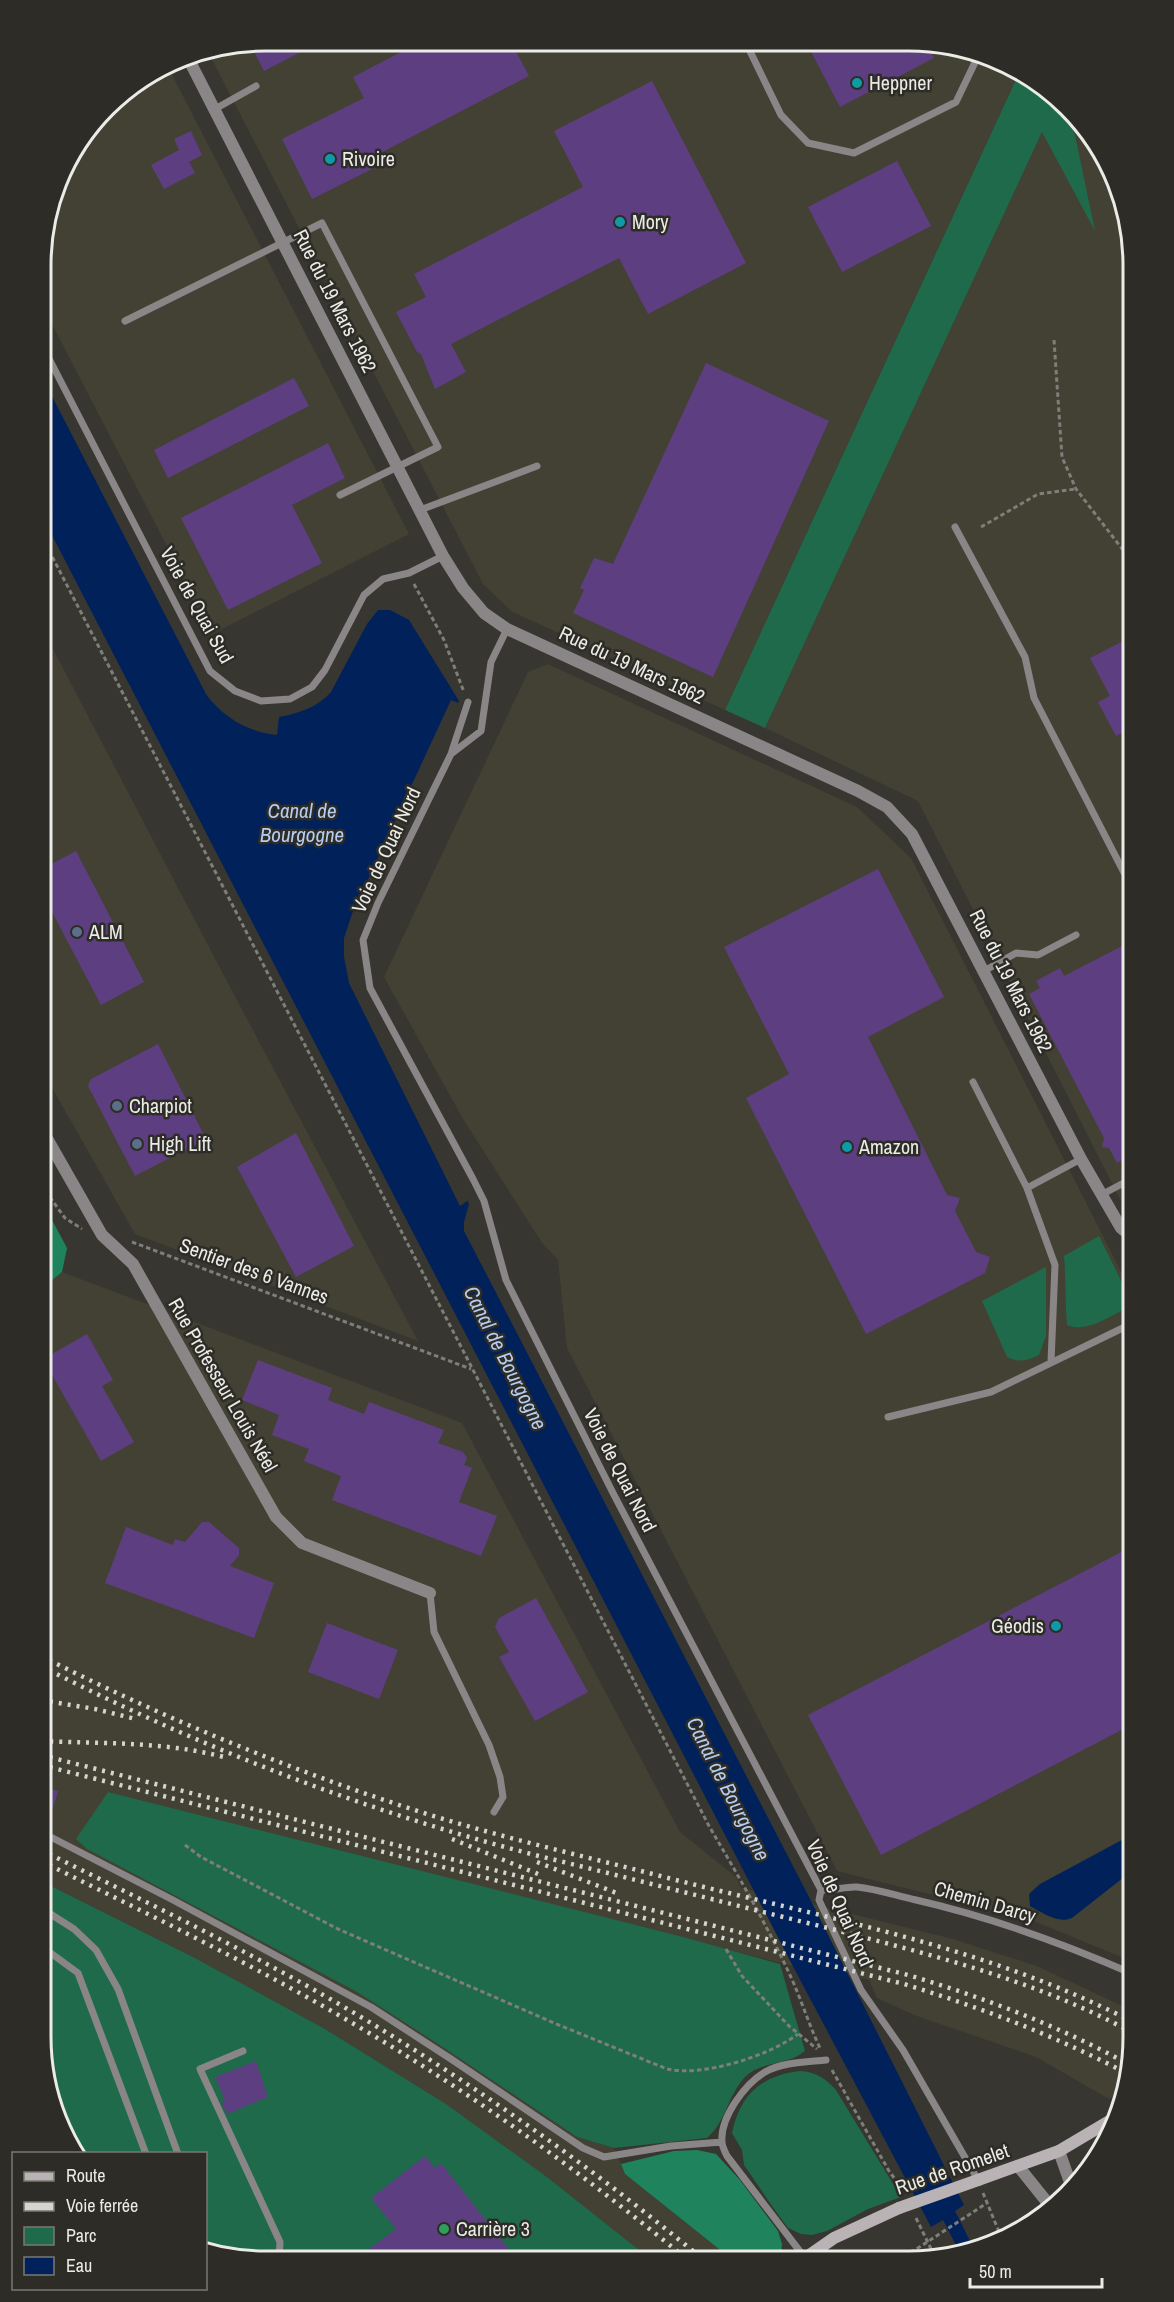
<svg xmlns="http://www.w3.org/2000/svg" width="1174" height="2302" viewBox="0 0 1174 2302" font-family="'Archivo Narrow',sans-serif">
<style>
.built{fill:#434134}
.green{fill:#1f6a4b}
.forest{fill:#1f845d}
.water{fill:#01215b}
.pier{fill:#373630}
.building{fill:#5d3f81}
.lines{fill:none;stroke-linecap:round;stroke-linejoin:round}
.path{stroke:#7f7f79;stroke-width:3;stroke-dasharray:4.5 3;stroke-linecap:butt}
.lane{stroke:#8a8687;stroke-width:7}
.street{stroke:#8a8687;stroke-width:12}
.secondary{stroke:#bab3b5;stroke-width:12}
.rail{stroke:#d5d5d0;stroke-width:4.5;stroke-dasharray:3 6;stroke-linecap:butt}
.secondary-bridge{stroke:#bab3b5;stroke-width:12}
.culture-dot{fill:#0f9aa8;stroke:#2d2c26;stroke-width:2}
.service-dot{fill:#5c6f8a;stroke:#2d2c26;stroke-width:2}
.leisure-dot{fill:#2e9e5b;stroke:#2d2c26;stroke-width:2}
.labels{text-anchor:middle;stroke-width:5;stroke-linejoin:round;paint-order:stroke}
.poi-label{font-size:20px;fill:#ebebe7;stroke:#2d2c26;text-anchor:start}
.street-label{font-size:20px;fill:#ebebe7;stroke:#2d2c26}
.water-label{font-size:21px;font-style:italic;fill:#b6ccf0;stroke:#2d2c26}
.rim{fill:none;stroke:#ebebe7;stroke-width:3}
</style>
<rect width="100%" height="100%" fill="#373630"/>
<!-- built -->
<path class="built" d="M265,41l687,4 56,19 12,7 -295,639 -214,-99 -28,-27 -275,-532z
M167,65l242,469 -199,101 -42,-87 -126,-243v-69l22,-70 53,-69z
M1058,97l38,44 26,52 11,72v948l-11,-10 -204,-402 -153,-73z
M42,628l178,340 198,373 -283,-107 -93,-164z
M548,664l309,143 54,51 222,437v667l-104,-43 -192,-48 -270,-523 -9,-88 -16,-17 -79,-124 -79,-142 144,-305z
M62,1272l400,151 218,409 56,45 5,11 13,3 39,75 -685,-174 -21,57 270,143 78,50 142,95 37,11 11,26 109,87h-81l-106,-84 -101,-73 -121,-75 -132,-72 -152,-76v-592z
M812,1904l141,35 84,27 96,45v41l-9,38 -15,9 -73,-42 -122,-42 -37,-17 -8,-18 -21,-5z"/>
<!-- green -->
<path class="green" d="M1020,71l37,26 13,14 25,120 -53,-99 -277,596 -40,-18z
M1099,1236l34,69c-18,8 -46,29 -66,20 -2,-23 -1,-46 -3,-69z
M1046,1267v69l-7,19c-12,6 -20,8 -32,2l-25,-56z
M108,1792l575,145 97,27 25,87c-16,14 -42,10 -59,25 -18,18 -20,46 -39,62l-93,10 -37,-11 -142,-95 -78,-50 -270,-143 -11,-10z
M41,1881l152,76 132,72 121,75 101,73 106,84 -417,-1 -30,-9v-97l-132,-1 -22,-44 -11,-72z
M800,2071c16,1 25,7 36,19l65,107 -33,12 -41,22 -15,4 -11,-1 -13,-6 -16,-22 -28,-41 -2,-15 -10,-17c8,-38 28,-57 68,-62z"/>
<!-- forest -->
<path class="forest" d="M41,1210l11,10 15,28 -5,24 -21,17z
M697,2150l19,4 24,26 38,51 4,13 -2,17h-46l-109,-87 -4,-10 53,-13z"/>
<!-- water -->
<path class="water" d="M42,377l164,317c17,24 43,38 71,41l2,-18c20,-4 38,-9 52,-25l36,-68 11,-14h12l19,10 50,81 -101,215c-11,37 -6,51 8,86l103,202 -5,18v9l344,664 156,310 -9,6 20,40 -15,2 -17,-33 -12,7 -135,-255 -754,-1456z
M1133,1834v36l-61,48c-14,6 -29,-5 -42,-12l-1,-12 11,-10z"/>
<!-- pier -->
<path class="pier" d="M451,700l10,4 -100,213 -6,21 -1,19 4,23 112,219 -10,7 -111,-223 -5,-26v-19l8,-24z"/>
<!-- building -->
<path class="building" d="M265,40l4,1h53l-58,30 -14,-27z
M398,41l113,1 18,34 -162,84 5,9 -60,30 -30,-60 82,-41 -11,-21 50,-26z
M807,44l120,1 7,13 -94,49z
M652,81l94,182 -98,51 -29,-56 -168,86 15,28 -31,17 -14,-35 -4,-2 -21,-40 30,-15 -12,-23 169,-87 -29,-56z
M191,131l11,24 -13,7 6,11 -31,16 -13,-24 28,-15 -5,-11z
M897,161l34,65 -89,46 -34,-65z
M706,363l123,58 -116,256 -140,-64 11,-23 -4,-2 14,-30 19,6z
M294,378l15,28 -141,72 -14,-28z
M328,443l17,35 -53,27 30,58 -94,47 -47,-92z
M1133,636v91l-17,9 -18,-34 12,-6 -20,-38z
M76,851l68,131 -43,23 -50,-95 -9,5v-46z
M878,869l66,128 -76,40 79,158 13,3 -5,13 21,41 14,5 -5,16 -119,61 -120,-236 43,-24 -65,-127z
M1122,946l11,23v185l-16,9 -8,-15 -7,-1 2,-9 -75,-144 11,-6 -4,-7 24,-13 4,8z
M158,1044l48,95 -71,37 -47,-90 3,-7z
M296,1133l58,113 -58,31 -59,-110z
M87,1334l26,46 -11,6 32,56 -33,19 -58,-102z
M258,1360l74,28 -4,12 36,14 5,-12 75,28 -6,13 25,9 4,6 -3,7 8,3 -13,34 38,14 -16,40 -149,-56 9,-24 -37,-15 5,-12 -37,-14 7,-20 -37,-15z
M202,1522h7l30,26v7l-9,11 44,17 -20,55 -149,-55 21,-56 47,18 2,-6 10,3z
M1133,1546v178l-252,131 -73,-140z
M536,1598l52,94 -53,29 -36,-64 10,-5 -14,-25 4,-9z
M327,1623l71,27 -19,49 -71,-27z
M41,1786l17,5 -11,38 -6,-3z
M256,2061l12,36 -41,17 -6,-13 4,-1 -10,-23z
M425,2156l10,12 6,-5 76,97h-163l42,-31 -25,-31z"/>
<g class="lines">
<!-- path -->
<path class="path" d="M1054,340l8,117 14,32 57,74
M981,527l57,-33 38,-5
M42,537l667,1289c30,51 61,104 85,158 9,21 16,43 26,64
M414,584l30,56 20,52
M41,1185l24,33 17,11
M132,1242l339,127
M185,1845l16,12 137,72 216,94 113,46c36,8 102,-13 131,-35
M726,1949l16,27 47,50 28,23
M832,2070l57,101 14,19
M1081,2172l9,-5
M983,2193l19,46
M916,2218l19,39
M779,2261l2,-13
M898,2261l89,-58"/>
<!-- lane -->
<path class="lane" d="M746,43l35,72 27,28 46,10 102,-51 23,-48
M215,109l41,-23
M125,321l197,-98 116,224 -98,48
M42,345l168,326 25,20 26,10 29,-2 22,-12 13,-17 39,-75 19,-16 26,-6 34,-17
M420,510l117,-44
M955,527l70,130 9,41 99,192
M507,629l-16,33 -10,69 -30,23 -73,149 -15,37 7,48 103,191 11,22 22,79 107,213 208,397 -2,10 42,90 42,60 75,130
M451,754l17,-52
M984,971l32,-18 22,2 38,-20
M973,1082l54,106 28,77 -4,97
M1027,1188l54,-29
M1101,1195l32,-17
M888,1417l103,-25 142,-69
M430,1593l4,39 55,113 11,32 3,20 -9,15
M41,1832l132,68 198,107 80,52 132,89 21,9 67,-11 51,-4
M821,1890c12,1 25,-4 36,-3 20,2 40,9 59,13 75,17 146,43 217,74
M41,1908l33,21 22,21 22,39 60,165
M41,1946l37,27 68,181
M243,2051l-43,18 80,173 -1,18
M805,2258l-78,-102c-2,-4 -5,-10 -5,-14 -2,-25 23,-58 43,-70 17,-10 42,-10 61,-12"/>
<!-- street -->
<path class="street" d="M187,56l256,500 20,32 21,25 23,16 351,162 29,16 25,27 169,325 40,69 12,10
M41,1128l61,107 31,29 143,253 26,26 128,50
M1059,2151l13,37
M1018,2166l33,41"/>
<!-- secondary -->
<path class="secondary" d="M978,2180l81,-29 59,-35
M801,2261l33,-23 65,-30"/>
<!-- rail -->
<path class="rail" d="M41,1656c124,63 254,116 386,158 80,25 161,43 241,64 157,40 320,69 465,144
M41,1666c157,81 326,146 498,190 98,24 195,49 293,73 103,27 206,52 301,104
M41,1700l54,9 41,10
M41,1741c64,3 120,0 183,16
M41,1755l867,220c77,23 151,51 222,90
M41,1765l863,219c78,24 152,52 224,90
M452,1839l86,35
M41,1850c109,54 220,107 325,170 119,72 232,152 339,241
M41,1861c107,53 215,105 318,166 117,69 226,148 330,234
M537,1862l82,32"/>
<!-- secondary-bridge -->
<path class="secondary-bridge" d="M899,2208l79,-28"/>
</g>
<!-- markers -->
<g class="culture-dot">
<circle cx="857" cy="83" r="6"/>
<circle cx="330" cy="159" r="6"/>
<circle cx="620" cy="222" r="6"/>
<circle cx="847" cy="1147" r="6"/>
<circle cx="1056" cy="1626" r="6"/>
</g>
<g class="service-dot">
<circle cx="77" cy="932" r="6"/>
<circle cx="117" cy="1106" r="6"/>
<circle cx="137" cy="1144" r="6"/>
</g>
<circle class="leisure-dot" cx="444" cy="2229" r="6"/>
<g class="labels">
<!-- poi labels -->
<g class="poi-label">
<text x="869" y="90">Heppner</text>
<text x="342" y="166">Rivoire</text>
<text x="632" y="229">Mory</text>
<text x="89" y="939">ALM</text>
<text x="129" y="1113">Charpiot</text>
<text x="149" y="1151">High Lift</text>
<text x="859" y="1154">Amazon</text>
<text x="1044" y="1633" text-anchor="end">Géodis</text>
<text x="456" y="2236">Carrière 3</text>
</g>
<!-- street labels -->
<g class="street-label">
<text transform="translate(335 301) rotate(63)" y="7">Rue du 19 Mars 1962</text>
<text transform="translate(197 605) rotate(61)" y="7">Voie de Quai Sud</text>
<text transform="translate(632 665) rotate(25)" y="7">Rue du 19 Mars 1962</text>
<text transform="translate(386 850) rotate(-65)" y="7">Voie de Quai Nord</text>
<text transform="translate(1011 981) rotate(63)" y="7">Rue du 19 Mars 1962</text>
<text transform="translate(254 1271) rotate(20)" y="7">Sentier des 6 Vannes</text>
<text transform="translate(223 1385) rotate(60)" y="7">Rue Professeur Louis Néel</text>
<text transform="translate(620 1470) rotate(63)" y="7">Voie de Quai Nord</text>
<text transform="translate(985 1902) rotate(16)" y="7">Chemin Darcy</text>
<text transform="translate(840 1903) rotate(66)" y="7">Voie de Quai Nord</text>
<text transform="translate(952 2169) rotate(-19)" y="7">Rue de Romelet</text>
</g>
<!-- water labels -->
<g class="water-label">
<text x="302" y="818">Canal de<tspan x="302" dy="24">Bourgogne</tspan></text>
<text transform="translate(505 1358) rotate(63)" y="7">Canal de Bourgogne</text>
<text transform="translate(728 1789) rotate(63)" y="7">Canal de Bourgogne</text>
</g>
</g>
<!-- crop -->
<path d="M0 0H1174V2302H0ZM265 51H909A214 214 0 0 1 1123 265V2037A214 214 0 0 1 909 2251H265A214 214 0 0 1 51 2037V265A214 214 0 0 1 265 51Z" fill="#2d2c26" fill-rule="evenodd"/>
<path class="rim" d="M265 51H909A214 214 0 0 1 1123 265V2037A214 214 0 0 1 909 2251H265A214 214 0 0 1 51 2037V265A214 214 0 0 1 265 51Z"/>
<!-- legend -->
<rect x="12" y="2152" width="195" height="138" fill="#2d2c26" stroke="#797873" stroke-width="1.5"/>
<rect x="24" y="2172" width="30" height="9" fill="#bab3b5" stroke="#797873" stroke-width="1.5"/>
<text x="66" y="2182" font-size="18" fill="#ebebe7">Route</text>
<rect x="24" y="2202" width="30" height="9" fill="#d5d5d0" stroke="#797873" stroke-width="1.5"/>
<text x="66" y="2212" font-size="18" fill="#ebebe7">Voie ferrée</text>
<rect x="24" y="2227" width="30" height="18" fill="#1f6a4b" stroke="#797873" stroke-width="1.5"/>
<text x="66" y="2242" font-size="18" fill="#ebebe7">Parc</text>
<rect x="24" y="2257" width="30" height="18" fill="#01215b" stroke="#797873" stroke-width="1.5"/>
<text x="66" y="2272" font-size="18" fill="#ebebe7">Eau</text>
<!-- scale -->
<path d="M970 2278v9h132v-9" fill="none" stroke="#ebebe7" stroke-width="3"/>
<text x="979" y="2278" font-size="18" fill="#ebebe7" stroke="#2d2c26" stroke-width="4.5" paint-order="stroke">50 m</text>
</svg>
